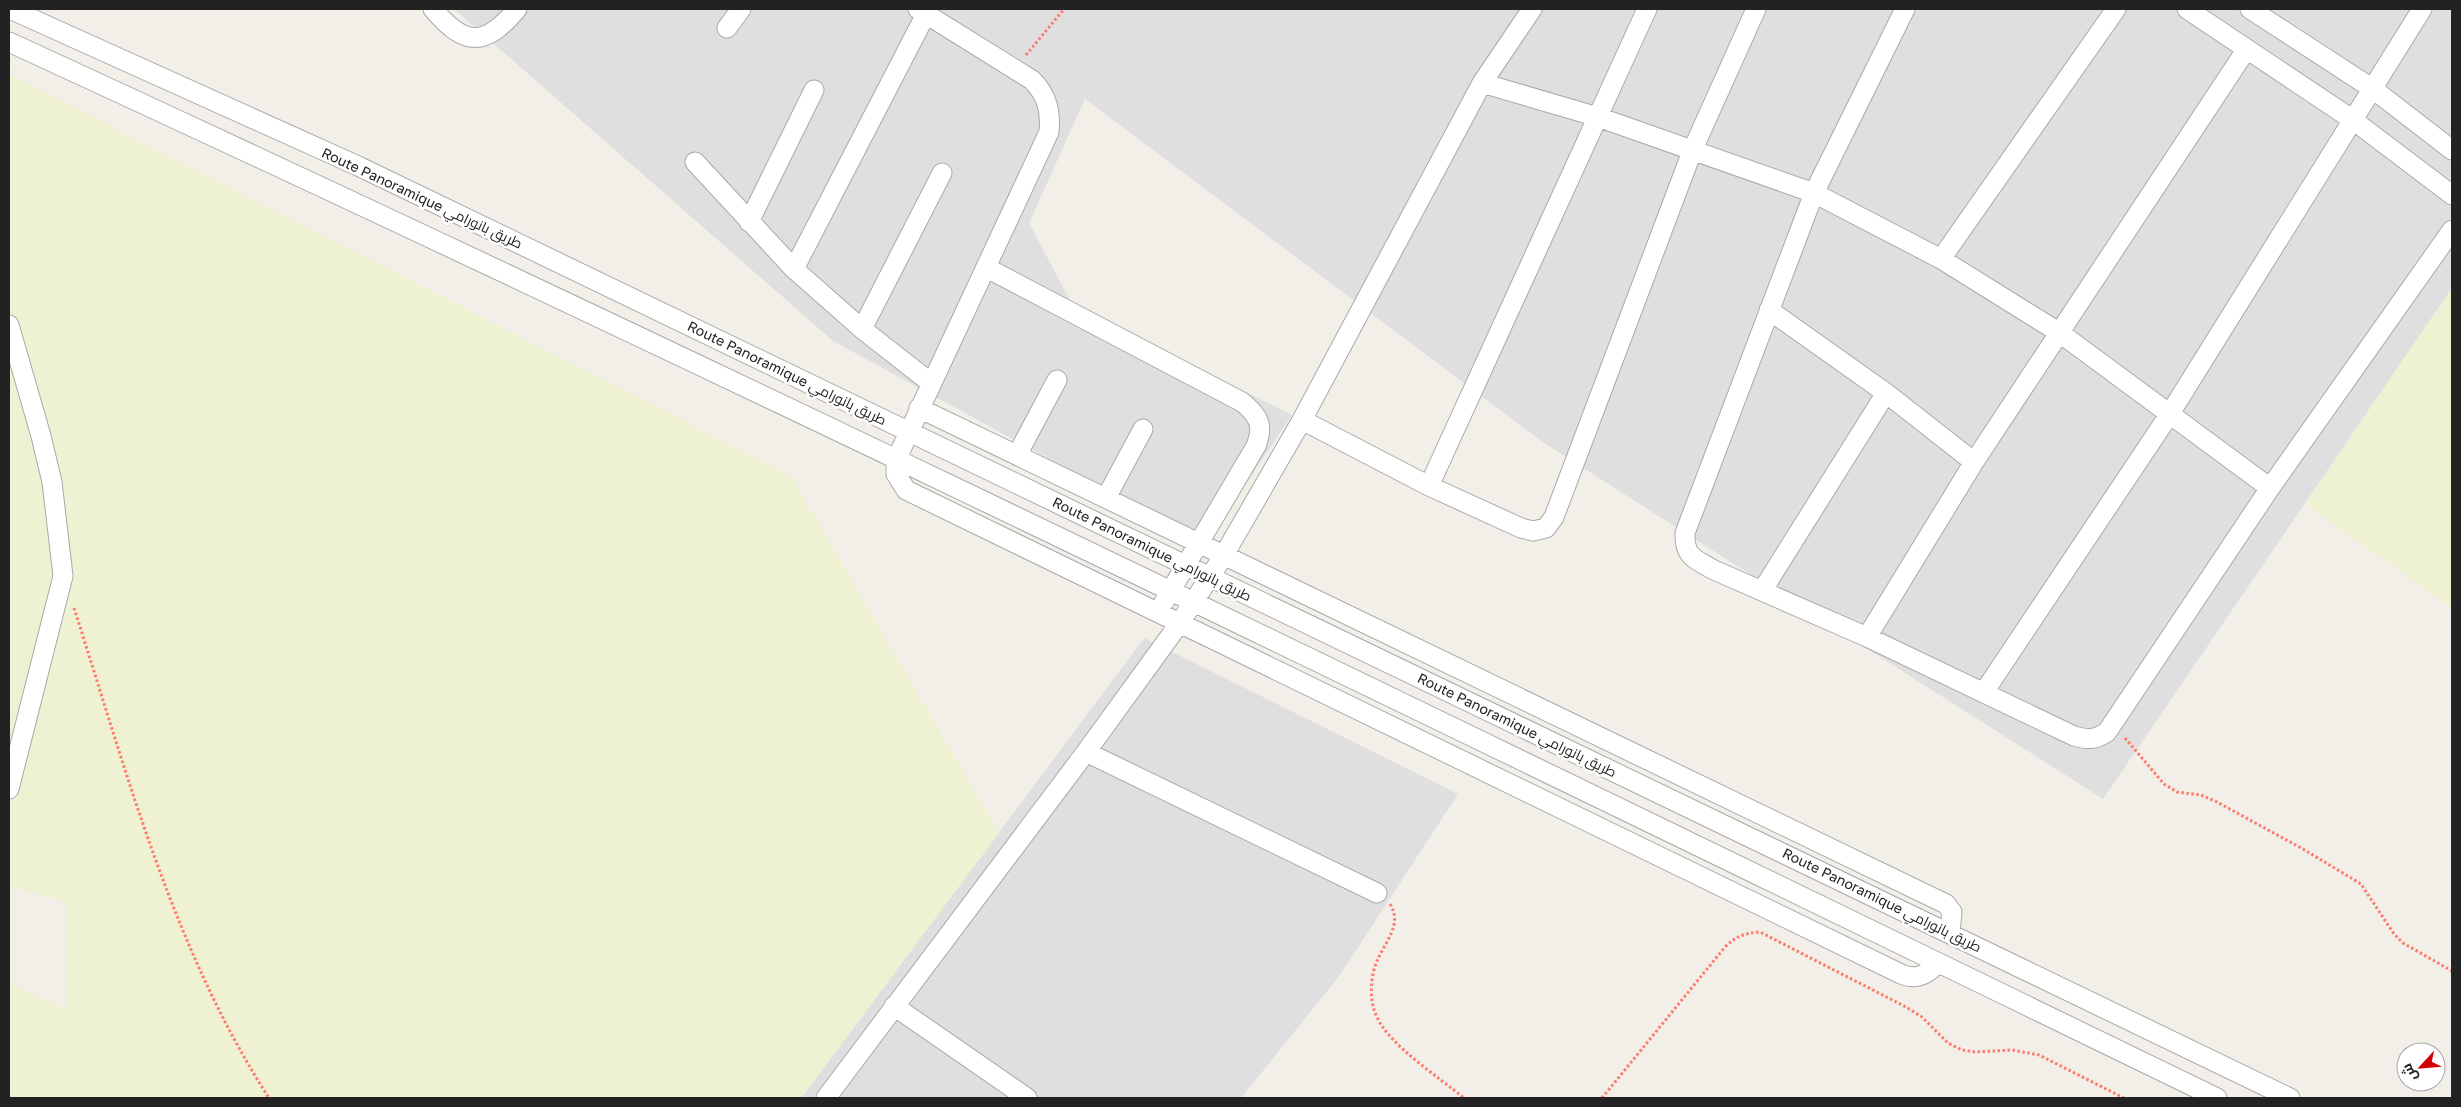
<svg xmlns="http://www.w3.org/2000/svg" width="2461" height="1107" viewBox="0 0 2461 1107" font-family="'Golos Text',Cairo,sans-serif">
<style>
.residential{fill:#e0dfdf}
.farmland{fill:#eff1d3}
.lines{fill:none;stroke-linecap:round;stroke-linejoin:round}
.minor-casing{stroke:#a9a9a9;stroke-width:21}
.path{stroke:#ff7a6c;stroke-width:3;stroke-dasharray:2.5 2.5;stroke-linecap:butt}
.minor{stroke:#fff;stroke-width:19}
.labels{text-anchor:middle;stroke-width:5;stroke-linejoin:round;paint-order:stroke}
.street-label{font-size:14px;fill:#222;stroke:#fff}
</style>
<rect width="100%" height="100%" fill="#f2efe8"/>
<!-- residential -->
<path class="residential" d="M454,9h1998v279l-349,511 -559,-356 -459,-344 -56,124 44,83 219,109 -87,129 -372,-203z
M1144,638l314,156 -118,181 -99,123h-440z"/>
<!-- farmland -->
<path class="farmland" d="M9,74l782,402 208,357 -198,265h-792v-115l57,26v-107l-57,-15z
M2452,288v320l-147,-104z"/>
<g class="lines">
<defs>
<path id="minor" d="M10,9l348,157 1932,932
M433,9c32,38 52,38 84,0
M918,9l114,71c15,15 19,31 17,52l-153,328v14l10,16 995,484c16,7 26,0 37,-11
M1905,9l-91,184 -129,340c-1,24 10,26 29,37l153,67 207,99c14,4 21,4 33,-4l163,-244 182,-258
M2187,9l166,111 99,75
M2250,9l123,80 79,61
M727,28l14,-19
M9,42c741,341 1474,700 2208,1056
M1482,83l116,34 216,76 127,66 119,74 210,155
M695,162l99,107 68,60 69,54
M749,222l65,-132
M1941,259l175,-250
M987,268l255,134c17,14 22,23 14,44l-92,156
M794,269l132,-255
M1769,310l117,83 88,69
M9,325l32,111 11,46 11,94 -54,213
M862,329l80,-156
M919,408l1027,496 6,8 -2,21
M1302,420l127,66 92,42 12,3 13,-3 8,-11 139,-368 63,-140
M1017,455l40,-75
M1429,486l218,-477
M1106,498l37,-69
M1762,591l124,-198
M1867,637l107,-175 272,-412
M1984,692l185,-277 253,-406
M1086,752l291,141
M894,1006l133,92
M826,1098l260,-346 93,-128 45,-69 78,-135 180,-337 50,-74"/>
</defs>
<!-- minor casing -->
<use href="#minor" class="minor-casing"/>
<!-- path -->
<path class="path" d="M1026,55l38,-46
M74,608c54,168 99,341 195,490
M2125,738l39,46 13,8 24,3 16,7 86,47 58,35 33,50 9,9 49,28
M1390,904c13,20 -5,38 -13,57 -7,16 -8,40 0,56 12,28 63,61 87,81
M1602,1098l123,-151c11,-11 20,-14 35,-15l146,75 16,10 26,26 14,7 13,2 37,-2 27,5 85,43"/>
<!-- minor -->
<use href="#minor" class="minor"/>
</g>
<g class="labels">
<!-- street labels -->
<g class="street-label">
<text transform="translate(422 198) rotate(25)" y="5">Route Panoramique طريق بانورامي</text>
<text transform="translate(787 373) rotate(26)" y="5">Route Panoramique طريق بانورامي</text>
<text transform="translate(1152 549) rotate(26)" y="5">Route Panoramique طريق بانورامي</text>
<text transform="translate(1517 725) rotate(26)" y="5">Route Panoramique طريق بانورامي</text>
<text transform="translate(1882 900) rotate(26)" y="5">Route Panoramique طريق بانورامي</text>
</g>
</g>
<!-- border -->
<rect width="2461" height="1107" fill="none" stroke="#222222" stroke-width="20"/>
<!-- north arrow -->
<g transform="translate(2421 1067) rotate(244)"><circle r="24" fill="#ffffff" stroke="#a7a7a7"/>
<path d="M0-4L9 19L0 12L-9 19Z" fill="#d30001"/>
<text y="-8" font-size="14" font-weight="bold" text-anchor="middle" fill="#222222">ش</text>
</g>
</svg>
